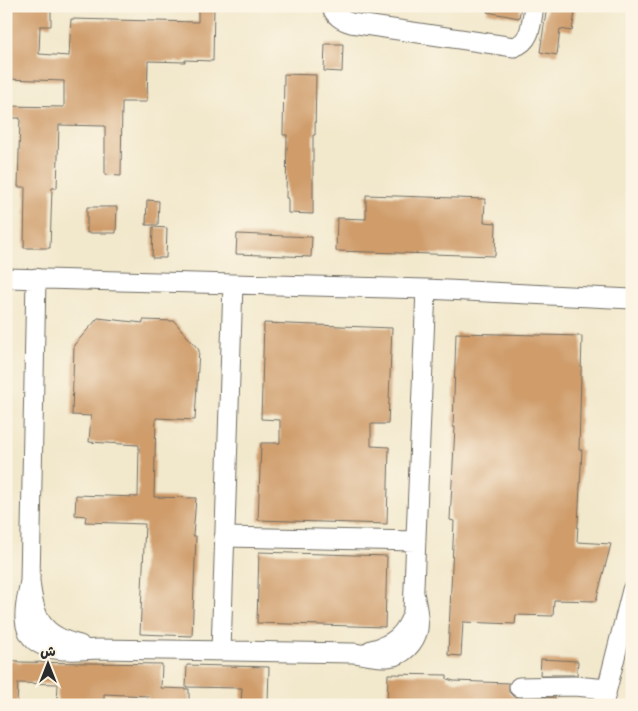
<svg xmlns="http://www.w3.org/2000/svg" width="638" height="711" viewBox="0 0 638 711" font-family="'Architects Daughter','Playpen Sans Arabic',sans-serif">
<style>
.building{fill:#cf9c6a}
.lines{fill:none;stroke-linecap:round;stroke-linejoin:round}
.minor-casing{stroke:#716d63;stroke-width:21}
.minor{stroke:#fff;stroke-width:19}
</style>
<rect width="100%" height="100%" fill="#fcf5e5"/>
<filter id="ink" filterUnits="userSpaceOnUse"><feTurbulence type="fractalNoise" baseFrequency=".02" numOctaves="2"/><feDisplacementMap in="SourceGraphic" scale="10" xChannelSelector="R" yChannelSelector="G"/><feConvolveMatrix kernelMatrix="1 2 1 2 8 2 1 2 1" color-interpolation-filters="sRGB"/></filter>
<filter id="wash" filterUnits="userSpaceOnUse"><feTurbulence type="fractalNoise" baseFrequency=".0096" numOctaves="4" result="noise"/><feDisplacementMap in="SourceGraphic" scale="20" xChannelSelector="R" yChannelSelector="G"/><feGaussianBlur stdDeviation="1.12" result="paint"/><feColorMatrix in="noise" values="0 0 0 0 0 0 0 0 0 0 0 0 0 0 0 0 0 1.4 0 .05"/><feComposite in="paint" operator="in"/></filter>
<g filter="url(#wash)">
<rect width="100%" height="100%" fill="#f2e8cc"/>
<g id="blocks">
<!-- building -->
<path class="building" d="M6,6h45v20h-11l-1,28 30,2 2,-37 127,3v-16h16l-1,55 -28,-1v2l-37,-1 -1,41h-25l-1,74 -16,-1v-49l-46,-1 -2,63h-5l-2,60h-26l1,-61h-7l2,-69h-14v-12l58,1v-26l-58,-2z
M488,6h33l-2,12 -32,-6z
M547,6h29l-4,25 -12,-2 -3,26 -17,-3z
M325,44h18l-1,28 -18,-1z
M284,74l32,1 -1,60h-2v79l-25,-1v-15h-2l1,-63h-4z
M366,195l119,4 -1,23 12,1 -1,33 -159,-5 1,-33 29,1z
M147,200l12,1 -1,24h-12z
M87,207h30l-1,26h-29z
M153,227l14,1 -1,30h-14z
M237,234l75,3 -1,20 -75,-3z
M98,318l45,5v-3l31,1 25,29 -4,70 -39,-2 -2,79 42,1 -3,38h3l-4,100 -52,-2 5,-110 -60,-2 1,-6 -11,-1 1,-20 62,2 1,-52 -50,-3 2,-26 -19,-1 2,-70z
M264,323l128,5 -4,96h-17v22l18,1 -2,77 -129,-4 3,-77h19v-23l-19,-1z
M456,333l126,3 -3,114h3l-5,92 34,2 -15,57 -42,-1 -1,16 -37,-1 -1,9 -52,-2 -2,34 -13,-1 6,-134 -4,-1 5,-93h-2z
M259,552l128,4 -2,71 -128,-4z
M541,659l37,2 -1,14h-37z
M6,660l12,1v1l144,2 -1,24 28,1v16h-42l1,-9 -44,-2v11h-47l1,-21 -40,-1 -1,22h-11z
M187,665l82,2 -1,36 -27,-1 1,-14 -56,-1z
M388,674l59,1v4l7,2 55,2v9l5,5 41,1 -1,7h-167z"/>
</g>
</g>
<g filter="url(#ink)">
<use href="#blocks" fill-opacity="0" stroke="#716d63" stroke-width="1"/>
<g class="lines">
<defs>
<path id="minor" d="M331,6c4,10 10,14 20,17l163,24c18,-6 17,-24 20,-41
M6,278l420,11 206,10
M36,278l-6,303c4,37 11,55 50,64
M224,537l192,4
M30,581c-2,12 -6,26 -5,38 3,38 47,31 73,30l255,4c11,1 24,5 35,4 15,-1 27,-14 30,-28 2,-11 -2,-25 -4,-36
M371,650c23,-5 35,-16 42,-38l13,-323
M221,651l12,-367
M519,687l56,-1 32,3
M603,705l29,-115"/>
</defs>
<!-- minor casing -->
<use href="#minor" class="minor-casing"/>
<!-- minor -->
<use href="#minor" class="minor"/>
</g>
</g>
<!-- margin -->
<rect width="638" height="711" fill="none" stroke="#fcf5e5" stroke-width="25"/>
<!-- north arrow -->
<g transform="translate(48 664)" stroke="#fcf5e5" stroke-width="4" paint-order="stroke">
<path d="M0-4L9 19L0 12L-9 19Z" fill="#2b2b2b"/>
<text y="-8" font-size="14" font-weight="bold" text-anchor="middle" fill="#2b2b2b">ش</text>
</g>
</svg>
